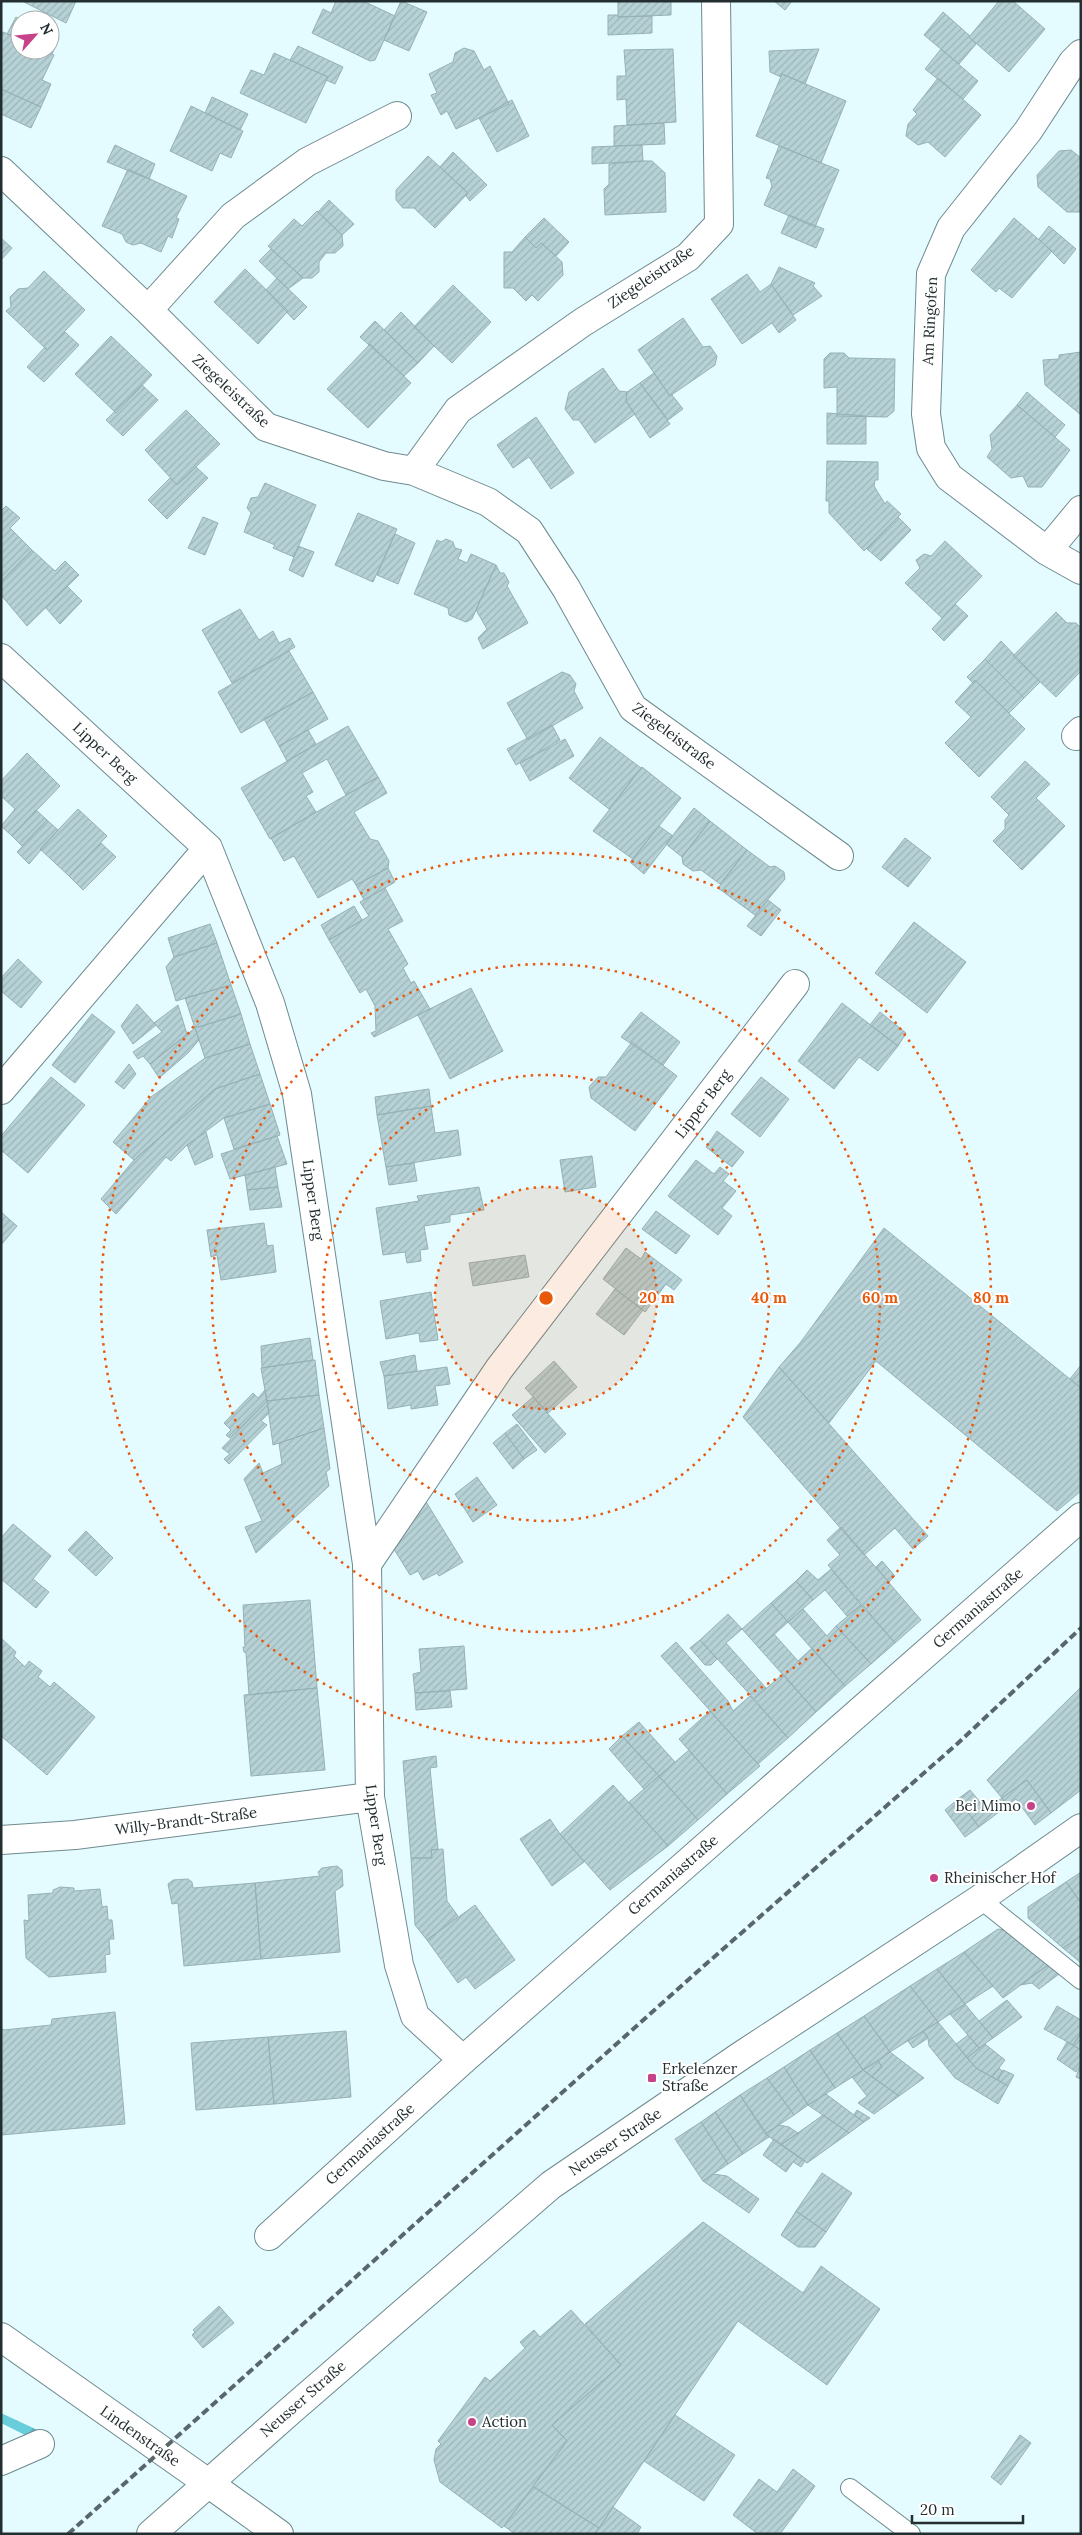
<svg xmlns="http://www.w3.org/2000/svg" width="1082" height="2535" viewBox="0 0 1082 2535" font-family="Lora,serif">
<style>
.forest{fill:url(#forest-firs)}
.building{fill:url(#building-hatch);stroke:#96b1b5}
.lines{fill:none;stroke-linecap:round;stroke-linejoin:round}
.service-casing{stroke:#6f8a8e;stroke-width:20}
.minor-casing{stroke:#6f8a8e;stroke-width:30}
.tertiary-casing{stroke:#6f8a8e;stroke-width:30}
.service{stroke:#fff;stroke-width:18}
.minor{stroke:#fff;stroke-width:28}
.tertiary{stroke:#fff;stroke-width:28}
.rail{stroke:#59676a;stroke-width:4;stroke-dasharray:8 4;stroke-linecap:butt}
.ring{fill:none;stroke:#e8590c;stroke-width:2.5;stroke-dasharray:2.5 5}
.poi-dot{fill:#c74389;stroke:#fff;stroke-width:2}
.labels{text-anchor:middle;stroke-width:4;stroke-linejoin:round;paint-order:stroke}
.street-label{font-size:15px;fill:#232e30;stroke:#fff}
.poi-label{font-size:15px;fill:#232e30;stroke:#fff;text-anchor:start}
.centre{fill:#e8590c;stroke:#fff;stroke-width:2.5}
.ring-label{font-size:15px;text-anchor:middle;font-weight:bold;fill:#e8590c;stroke:#fff;stroke-width:4;stroke-linejoin:round;paint-order:stroke}
</style>
<defs>
<pattern id="forest-firs" width="22" height="20" patternUnits="userSpaceOnUse" patternTransform="scale(1.25)"><rect width="22" height="20" fill="#68cedc"/><path d="M5 1l3.5 6h-7zM16 11l3.5 6h-7z" fill="#5ab1bd"/></pattern>
<pattern id="building-hatch" width="6" height="6" patternUnits="userSpaceOnUse" patternTransform="scale(1.25)"><rect width="6" height="6" fill="#b6d2d6"/><path d="M-1 1l2-2M0 6l6-6M5 7l2-2" fill="none" stroke="#9cb5b8"/></pattern>
</defs>
<rect width="100%" height="100%" fill="#e4fbff"/>
<!-- forest -->
<path class="forest" d="M1,2413l45,21 -5,9 -40,-20z"/>
<!-- building -->
<path class="building" d="M22,1h54l-10,22z
M336,1h27l32,15 -20,44 -5,1 -58,-28 11,-24 8,4z
M401,1l26,11 -18,39 -25,-11z
M618,1h53v14l-53,2z
M774,1h18l-7,9z
M999,1h14l32,28 -36,43 -40,-35z
M943,12l27,24 -1,1 7,7 -17,20 -35,-29z
M608,15h10v2l34,-1v17l-44,2z
M16,17l5,3 -1,19 -13,-5z
M3,32l17,7v11h23l11,5 -12,25 9,4 -10,23 -40,-18v-53z
M50,33l9,5 -7,16 -9,-4h7z
M298,46l45,21 -8,17 -9,-4 2,-3 -38,-17z
M464,48l10,3 10,19 6,-4 19,38 -53,25 -9,-18 -6,4 -10,-20 6,-2 -8,-19 24,-12 2,-9z
M673,49l3,73 -49,3 -1,-26 -9,1v-24h9l-2,-26z
M819,49l-14,35 -23,-10 -1,3 -11,-5 -1,-21z
M941,49l37,32 -15,18 -38,-30z
M274,53l54,24 -22,46 -66,-30 11,-23 13,5z
M782,74l64,27 -25,62 -65,-27z
M938,78l43,37 -36,42 -17,-15 -10,3 -12,-9 2,-12 9,-10 -4,-4z
M1,89l40,18 -10,21 -30,-14z
M212,97l36,17 -8,16 -35,-17z
M512,100l17,36 -32,16 -18,-34z
M191,106l52,25 -12,27 -11,-5 -8,18 -42,-20z
M664,123l1,21 -51,2v-20z
M115,145l40,19 -6,15 -42,-17z
M642,145l1,16 -51,3v-17z
M779,146l60,24 -24,57 -51,-22 8,-19 -2,-7 -4,-1z
M1071,150l10,8 -1,54h-13l-29,-25 -1,-12 22,-24z
M453,152l34,33 -17,16 -4,-5 2,-3 -28,-26z
M428,156l40,37 -33,35 -21,-20h-11l-7,-8v-10z
M643,161h9l13,12 1,39 -61,3 -1,-26 5,-5v-20z
M128,169l59,27 -11,22 3,1 -7,19 -4,-2 -7,16 -20,-9 -8,2 -7,-3 -4,-8 -20,-8z
M329,200l25,24 -12,11 -24,-23z
M317,211l25,24 1,11 -8,7h-9l-7,9v10l-7,6h-9l-35,-32 26,-27 8,7z
M789,215l35,14 -8,19 -35,-15z
M544,218l25,24 -13,14 -15,-13 -5,5 -11,-11z
M1014,218l38,33 -40,47 -13,-10 -3,4 -25,-22z
M1049,226l27,23 -12,15 -25,-25z
M525,237l11,11 5,-5 21,19 1,13 -25,26 -6,-6 -6,6 -13,-13h-9v-36h8z
M1,238l11,10 -11,12z
M271,249l32,29 -15,11 -29,-28z
M779,267l36,16 -2,3 9,10 -29,19 -22,-31z
M245,269l43,42 -30,33 -44,-42z
M44,271l41,39 -38,40 -41,-39 5,-4 -1,-10 8,-8 10,-1z
M747,274l13,18 11,-8 25,36 -17,13 -7,-10 -30,21 -31,-45z
M277,278l30,29 -13,13 -28,-30z
M453,285l38,37 -39,41 -38,-36z
M401,312l33,34 -16,17 -34,-33z
M683,318l20,29 7,-1 7,10 -2,9 -45,31 -32,-46z
M375,321l43,42 -14,13 -44,-39z
M65,332l14,13 -35,37 -17,-15 18,-20 2,3z
M111,336l41,39 -36,38 -41,-39z
M370,344l41,39 -43,45 -41,-39z
M1081,352v63l-36,-30 -2,-25 16,-1v-4z
M830,353h14l5,5 46,1 -1,52 -7,6 -50,-1v-29l-13,1v-29z
M603,368l16,23 8,1 -1,9 9,13 -40,29 -16,-23h-6l-8,-11 4,-17z
M654,373l16,23 2,-1 11,14 -15,11 -28,-37z
M640,383l30,41 -20,14 -24,-37 1,-9z
M142,385l16,15 -35,36 -17,-16z
M1027,392l38,33 -10,12 -38,-32z
M1017,405l53,45 -28,37h-14l-5,-11 -12,2 -24,-21 5,-8 -2,-14z
M186,410l34,34 -43,41 -32,-35z
M827,413l39,3v28h-39z
M536,417l38,56 -23,16 -22,-32 -16,11 -16,-23z
M827,461l51,1v18h-3l-1,6 11,18 2,-3 14,13 -37,37 -35,-38v-12h-3z
M196,467l12,11 -41,41 -19,-19 22,-22 7,7z
M265,483l51,22 -22,52 -21,-9 2,-3 -31,-13 7,-19 -4,-5 4,-10 7,-1z
M6,506l14,12 -10,10 22,22 -31,32v-71z
M358,513l39,16 -24,53 -38,-17z
M203,517l15,6 -13,32 -17,-7z
M898,517l13,13 -30,31 -14,-12z
M395,534l20,9 -17,41 -21,-9z
M446,539l7,3 2,6 7,2 -4,9 9,4 4,-9 25,11 -24,54 -6,3 -17,-7 -1,-7 -34,-14 23,-54 4,2z
M945,541l37,35 -40,42 -37,-35 15,-15 -4,-8 8,-6 7,2z
M298,546l16,6 -11,25 -14,-7z
M32,550l23,21 10,-10 14,14 -52,51 -26,-31v-13z
M496,565l4,8h4l5,9 -2,4 21,37 -45,26 -5,-11 9,-9 -11,-19z
M67,586l15,15 -22,23 -14,-16z
M955,604l13,12 -24,25 -12,-12z
M240,609l19,31 14,-9 6,12 11,-5 5,9 -63,36 -30,-53z
M1056,612l11,11h9l5,5v43l-25,26 -43,-41z
M1001,641l39,41 -16,16 -39,-39z
M289,651l24,41 -72,41 -23,-41z
M985,659l39,39 -15,15 -34,-33 -2,3 -6,-6z
M562,672l8,3 6,9 -2,7 9,17 -55,32 -21,-37z
M975,680l50,49 -46,48 -34,-34 26,-26 -16,-15z
M313,692l15,27 -49,27 -15,-27z
M552,725l8,15 -44,25 -9,-16z
M348,726l30,51 -32,18 -19,-36 -25,14 11,19 -7,4 10,16 -46,27 -29,-51z
M308,730l8,14 -29,17 -8,-15z
M600,737l41,31 -32,41 -40,-31z
M565,739l9,17 -44,25 -10,-18z
M27,753l33,33 -48,50 -11,-10 14,-17 -14,-13v-15z
M1025,761l25,23 -14,14 29,28 -43,44 -29,-29 12,-12v-9l4,-5 -18,-18z
M642,767l39,31 -48,61 -40,-28z
M378,777l9,16 -33,19 16,27 8,2 11,20 -1,7 -32,17 -4,-6 -34,19 -24,-42 -10,5 -13,-23z
M694,808l16,13 -28,36 -16,-13z
M78,809l29,27 -38,40 -29,-27z
M36,810l11,10 -25,26 -10,-10z
M47,820l11,10 -29,34 -12,-12z
M710,821l37,29 -27,34 -19,-14 -8,1 -10,-7 -1,-7z
M659,826l14,10 -29,38 -14,-12z
M905,838l26,20 -23,29 -26,-20z
M101,843l15,14 -33,33 -14,-14z
M747,850l23,17 5,-1 9,6 1,7 -30,36 -37,-27z
M388,868l7,14 -31,18 -8,-15z
M385,888l18,33 -15,8 20,35 -5,4 8,15 3,-2 16,28 -56,28 -3,-4 5,-2 -1,-25 -9,-17 -6,4 -31,-53 40,-24 -9,-14z
M768,900l13,10 -20,26 -14,-10z
M354,906l8,14 -33,20 -8,-15z
M914,922l52,40 -39,51 -52,-40z
M210,924l7,19 -43,14 -6,-19z
M217,943l14,42 -55,16 -10,-34 8,-10z
M18,959l24,23 -21,26 -20,-17v-13z
M231,985l10,29 -46,14 -10,-30z
M471,988l32,63 -53,28 -32,-64z
M842,1003l56,43 -20,25 -19,-14 -25,32 -36,-28z
M137,1004l19,21 -23,19 -12,-18z
M178,1005l9,29 -37,30 -7,-8 -5,3 -5,-7 29,-20 -8,-9z
M641,1012l39,30 -17,23 -42,-28z
M880,1012l26,21 -8,13 -28,-21z
M92,1014l23,18 -40,51 -23,-18z
M241,1014l9,30 -45,14 -10,-30z
M195,1028l4,12 -11,13 -29,25 -9,-14z
M632,1042l45,34 -42,55 -44,-33 -2,-11 9,-10h8z
M250,1044l10,30 -45,15 -81,71 -21,-18 38,-45 54,-39z
M129,1064l7,10 -12,15 -9,-7z
M260,1074l10,30 -46,14 -37,27 -16,16 -5,-4 -50,57 -15,-15 33,-39 81,-71z
M51,1077l34,28 -57,68 -27,-23v-14z
M761,1077l28,22 -29,38 -29,-23z
M429,1089l2,17 -54,9 -2,-18z
M270,1104l10,31 -46,14 -10,-31z
M431,1106l4,27 23,-3 3,25 -75,12 -9,-52z
M717,1131l27,21 -12,15 -26,-20z
M206,1132l7,25 -18,8 -8,-20z
M277,1136l10,28 -57,15 -9,-25z
M592,1156l4,31 -31,5 -5,-32z
M696,1160l18,14 6,-7 9,7 -6,7 13,10 -14,17 10,8 -14,19 -50,-39z
M414,1163l3,18 -28,4 -3,-18z
M275,1167l3,20 -31,3 -2,-15z
M278,1187l4,20 -32,3 -3,-20z
M479,1187l5,23 -34,5v7l-26,4 4,23 -8,1 1,11 -14,2 -2,-11 -22,3 -7,-47 43,-7 -2,-5z
M656,1211l34,25 -14,18 -34,-25z
M1,1212l16,14 -16,19z
M264,1223l3,23 6,-1 3,27 -55,8 -4,-25 -6,2 -4,-27z
M884,1228l197,160v103l-24,20 -181,-150 -47,62 -50,-56 21,-24z
M626,1248l15,11 4,-7 37,28 -8,10 -8,-6 -21,28 -42,-33z
M525,1255l4,22 -56,9 -4,-23z
M615,1289l28,21 -19,25 -28,-21z
M431,1292l7,48 -18,2 -1,-9 -33,6 -6,-38z
M310,1338l3,22 -51,8 -1,-22z
M415,1355l2,16 -33,5 -4,-14z
M315,1360l4,35 -52,6 -6,-33z
M554,1361l23,26 -29,26 -23,-25z
M1081,1365v23l-11,-9z
M447,1367l3,17 -15,2 3,19 -27,4v-4l-23,4 -4,-33z
M779,1367l149,169 -15,13 -18,-21 -31,27 -121,-138z
M265,1390l2,11 -37,37 -4,-3 5,-5 -7,-7 29,-30 5,5z
M319,1395l5,33 -51,17 -6,-44z
M533,1397l33,37 -21,19 -33,-38z
M267,1401l2,12 -8,8 6,4 -38,39 -5,-5 6,-5 -8,-6z
M517,1424l20,26 -13,9 -19,-26z
M324,1428l6,41 -4,3 3,14 -73,67 -11,-26 17,-6 -18,-42 15,-16 4,10 19,-9 -3,-21z
M505,1433l19,26 -11,10 -20,-26z
M477,1477l20,28 -24,17 -18,-28z
M425,1500l38,62 -24,14 -2,-3 -14,7 -5,-9 -8,4 -18,-29z
M13,1524l38,32 -18,23 16,13 -13,16 -35,-29v-41z
M841,1527l80,93 -26,23 -67,-78 12,-10 -13,-15z
M86,1531l27,27 -17,18 -28,-26z
M882,1561l13,15 -6,6 -13,-15z
M831,1569l30,36 -14,11 -22,-26 -12,10 -17,-19 11,-11 11,10z
M796,1581l17,19 -25,22 -17,-19z
M310,1600l7,88 -68,7 -3,-42 -2,-1 -1,-5h2l-2,-42z
M771,1603l17,19 -29,26 -17,-19z
M861,1605l34,38 -24,21 -35,-38z
M803,1609l24,27 9,-10 35,38 -26,22 -57,-64z
M728,1614l14,15 -16,14 40,45 -12,11 -54,-59z
M774,1634l24,27 14,-13 33,38 -29,26 -57,-64z
M1,1638l15,14 -2,4 11,11 4,-6 13,10 -4,6 12,10 4,-5 41,35 -48,58 -46,-39z
M700,1640l17,19 -6,6h-6l-15,-17z
M676,1642l52,59 5,10 17,-15 38,42 -30,26 -97,-108z
M464,1646l3,43 -52,4 -2,-19 8,-2 -2,-23z
M783,1674l33,38 -28,26 -34,-39z
M1081,1687v103l-30,23 -24,-33 -25,18 -15,-18z
M317,1688l8,82 -74,6 -7,-81z
M450,1691l2,16 -36,3 -1,-17z
M710,1711l50,55 -33,28 -48,-55z
M639,1722l36,40 -16,14 -37,-40z
M622,1736l37,40 -15,13 -35,-40z
M689,1750l38,44 -29,26 -39,-44z
M436,1756l1,11 -7,1 8,81 -7,1 1,8h-21l-8,-97z
M659,1776l39,44 -30,26 -39,-44z
M1027,1780l24,33 -16,12 -19,-26 -9,7 -5,-8z
M613,1785l55,61 -58,44 -50,-56z
M970,1790l16,19 16,-11 5,8 -28,21 -21,-28z
M958,1799l21,28 -14,10 -20,-27z
M550,1819l10,15 24,28 -32,24 -32,-47z
M443,1849l4,52 11,15 -31,24 -12,-15 -4,-67h21l-1,-8z
M337,1866l5,4 1,16 -8,5 5,61 -79,7 -6,-76 65,-7 -2,-4 4,-4z
M1081,1872v31l-15,-21z
M188,1879l4,3 1,6 62,-5 6,76 -77,7 -6,-63 -6,1 -4,-20 5,-4z
M1066,1882l15,21v33l-18,12 -35,-30v-11z
M60,1887l14,1v3l26,-2 2,18 5,-1 1,14h4l2,19h-5l1,15 -5,1 1,17 -57,5 -23,-19 -2,-38 5,1 -1,-26 25,-2v-3z
M475,1905l40,55 -40,29 -9,-12 -8,6 -31,-43z
M998,1929l11,2 39,34 -45,33 -39,-46z
M1081,1936v27l-18,-15z
M964,1952l29,34 -28,18 -28,-35z
M1048,1965l11,9 -20,15 -7,-6 -12,2z
M937,1969l28,35 -27,18 -28,-36z
M910,1986l28,36 -48,30 -26,-36z
M1007,2000l15,17 -29,21 -14,-17z
M965,2004l28,34 -14,10 -29,-34z
M1057,2006l24,14v13l-8,12 -29,-16z
M115,2012l10,112 -124,11v-107l3,2 47,-5 1,-6z
M864,2016l26,36 -27,18 -26,-37z
M938,2022l38,46 32,18 -10,18 -43,-26 -26,-32 -1,-8 -5,-7z
M346,2031l5,66 -77,7 -6,-67z
M923,2031l5,7 -15,10 -5,-7z
M837,2033l26,37 -28,18 -25,-38z
M1081,2033v17l-8,-5z
M968,2035l11,13 -12,10 -11,-14z
M268,2037l6,67 -78,6 -5,-67z
M1067,2042l14,8v14l-5,8 -19,-13z
M985,2044l20,16 -13,17 -16,-9 -9,-10z
M810,2050l25,38 -27,17 -24,-38z
M890,2052l34,26 -25,18 -27,-19 10,-10 -4,-6z
M878,2061l4,6 -10,10 -9,-7z
M1081,2064v15l-5,-2z
M784,2067l24,38 -14,10 -27,-37z
M999,2068l3,3 -4,9 -6,-3z
M863,2070l36,26 -25,18 -16,-11 9,-7 -15,-19z
M1003,2070l11,5 -6,11 -10,-6z
M767,2078l27,37 -29,19 -25,-39z
M826,2094l28,21 10,7 -15,11 -41,-28z
M740,2095l29,42 -26,17 -28,-42z
M857,2110l13,8 -6,4 -10,-7z
M715,2112l28,42 -15,10 -27,-42z
M823,2115l26,18 -42,30 -26,-18z
M701,2122l27,42 -25,17 -28,-42z
M779,2125l10,2 9,6 -17,12 -16,-11z
M774,2139l31,22 -4,6 -8,-5 -7,10 -23,-17z
M822,2173l30,20 -26,39 -30,-21z
M713,2174l14,2 32,23 -10,14 -46,-32z
M796,2211l30,21 -11,15h-17l-17,-12z
M703,2222l100,71 18,-27 59,43 -53,76 -89,-64 -139,207 -66,-42 34,-45 -15,-16 69,-60 -36,-41z
M219,2306l15,17 -31,25 -11,-13 3,-3 -2,-2z
M571,2310l50,55 -69,60 15,16 -65,87 -62,-46 -6,-22 2,-11 5,-5 -3,-3 47,-64 5,4 35,-33 -5,-6 14,-12 6,7z
M675,2415l60,40 -31,46 -60,-40z
M1020,2435l11,8 -30,42 -10,-8z
M793,2469l22,17 -35,48h-22l-25,-19 26,-36 18,13z
M533,2487l66,41 -4,6h-80l-11,-8z
M613,2507l28,20 -4,7h-42z"/>
<g class="lines">
<defs>
<path id="service" d="M980,1899l101,81
M850,2488l61,46"/>
<path id="minor" d="M1081,54l-8,8 -45,69 -77,97 -20,46 -5,140 5,34 18,29 98,74 34,19
M1,171l147,139 118,117 118,39 30,5 74,31 41,29 37,57 67,120 206,148
M148,310l85,-94 74,-54 90,-46
M414,471l44,-61 125,-88 105,-65 31,-33 -3,-223
M1047,551l34,-41
M1,658l207,190 62,155 27,91 70,470 3,233 29,168 16,51 48,44
M1076,736l5,-5
M1,1090l207,-242
M367,1564l132,-195 296,-385
M1,1840l74,-5 295,-38
M269,2236l194,-176 618,-543
M1,2461l39,-17
M208,2483l71,51"/>
<path id="tertiary" d="M1,2337l207,146
M151,2534l139,-123 261,-226 191,-130 238,-156 101,-71"/>
</defs>
<!-- service casing -->
<use href="#service" class="service-casing"/>
<!-- minor casing -->
<use href="#minor" class="minor-casing"/>
<!-- tertiary casing -->
<use href="#tertiary" class="tertiary-casing"/>
<!-- service -->
<use href="#service" class="service"/>
<!-- minor -->
<use href="#minor" class="minor"/>
<!-- tertiary -->
<use href="#tertiary" class="tertiary"/>
<!-- rail -->
<path class="rail" d="M68,2534l638,-570 251,-220 124,-116"/>
</g>
<!-- distance rings -->
<circle cx="546" cy="1298" r="111" fill="#e8590c" fill-opacity=".12"/>
<g class="ring">
<circle cx="546" cy="1298" r="111"/>
<circle cx="546" cy="1298" r="223"/>
<circle cx="546" cy="1298" r="334"/>
<circle cx="546" cy="1298" r="445"/>
</g>
<!-- markers -->
<g class="poi-dot">
<circle cx="1031" cy="1806" r="5"/>
<circle cx="934" cy="1878" r="5"/>
<rect x="647" y="2073" width="10" height="10" rx="2.5"/>
<circle cx="472" cy="2422" r="5"/>
</g>
<g class="labels">
<!-- street labels -->
<g class="street-label">
<text transform="translate(651 277) rotate(-34)" y="5">Ziegeleistraße</text>
<text transform="translate(930 321) rotate(-87)" y="5">Am Ringofen</text>
<text transform="translate(231 391) rotate(43)" y="5">Ziegeleistraße</text>
<text transform="translate(674 736) rotate(37)" y="5">Ziegeleistraße</text>
<text transform="translate(105 753) rotate(43)" y="5">Lipper Berg</text>
<text transform="translate(703 1104) rotate(-53)" y="5">Lipper Berg</text>
<text transform="translate(313 1200) rotate(82)" y="5">Lipper Berg</text>
<text transform="translate(978 1608) rotate(-41)" y="5">Germaniastraße</text>
<text transform="translate(186 1821) rotate(-7)" y="5">Willy-Brandt-Straße</text>
<text transform="translate(376 1825) rotate(82)" y="5">Lipper Berg</text>
<text transform="translate(673 1875) rotate(-41)" y="5">Germaniastraße</text>
<text transform="translate(615 2142) rotate(-34)" y="5">Neusser Straße</text>
<text transform="translate(370 2144) rotate(-42)" y="5">Germaniastraße</text>
<text transform="translate(303 2399) rotate(-41)" y="5">Neusser Straße</text>
<text transform="translate(140 2436) rotate(35)" y="5">Lindenstraße</text>
</g>
<!-- poi labels -->
<g class="poi-label">
<text x="1021" y="1811" text-anchor="end">Bei Mimo</text>
<text x="944" y="1883">Rheinischer Hof</text>
<text x="662" y="2074">Erkelenzer<tspan x="662" dy="17">Straße</tspan></text>
<text x="482" y="2427">Action</text>
</g>
</g>
<circle cx="546" cy="1298" r="8" class="centre"/>
<g class="ring-label">
<text x="657" y="1303">20 m</text>
<text x="769" y="1303">40 m</text>
<text x="880" y="1303">60 m</text>
<text x="991" y="1303">80 m</text>
</g>
<!-- border -->
<rect width="1082" height="2535" fill="none" stroke="#232e30" stroke-width="5"/>
<!-- north arrow -->
<g transform="translate(35 35) rotate(63)"><circle r="24" fill="#ffffff" stroke="#a7abac"/>
<path d="M0-4L9 19L0 12L-9 19Z" fill="#c74389"/>
<text y="-8" font-size="14" font-weight="bold" text-anchor="middle" fill="#232e30">N</text>
</g>
<!-- scale -->
<path d="M912 2515v8h111v-8" fill="none" stroke="#232e30" stroke-width="2.5"/>
<text x="920" y="2515" font-size="15" fill="#232e30" stroke="#ffffff" stroke-width="4" paint-order="stroke">20 m</text>
</svg>
